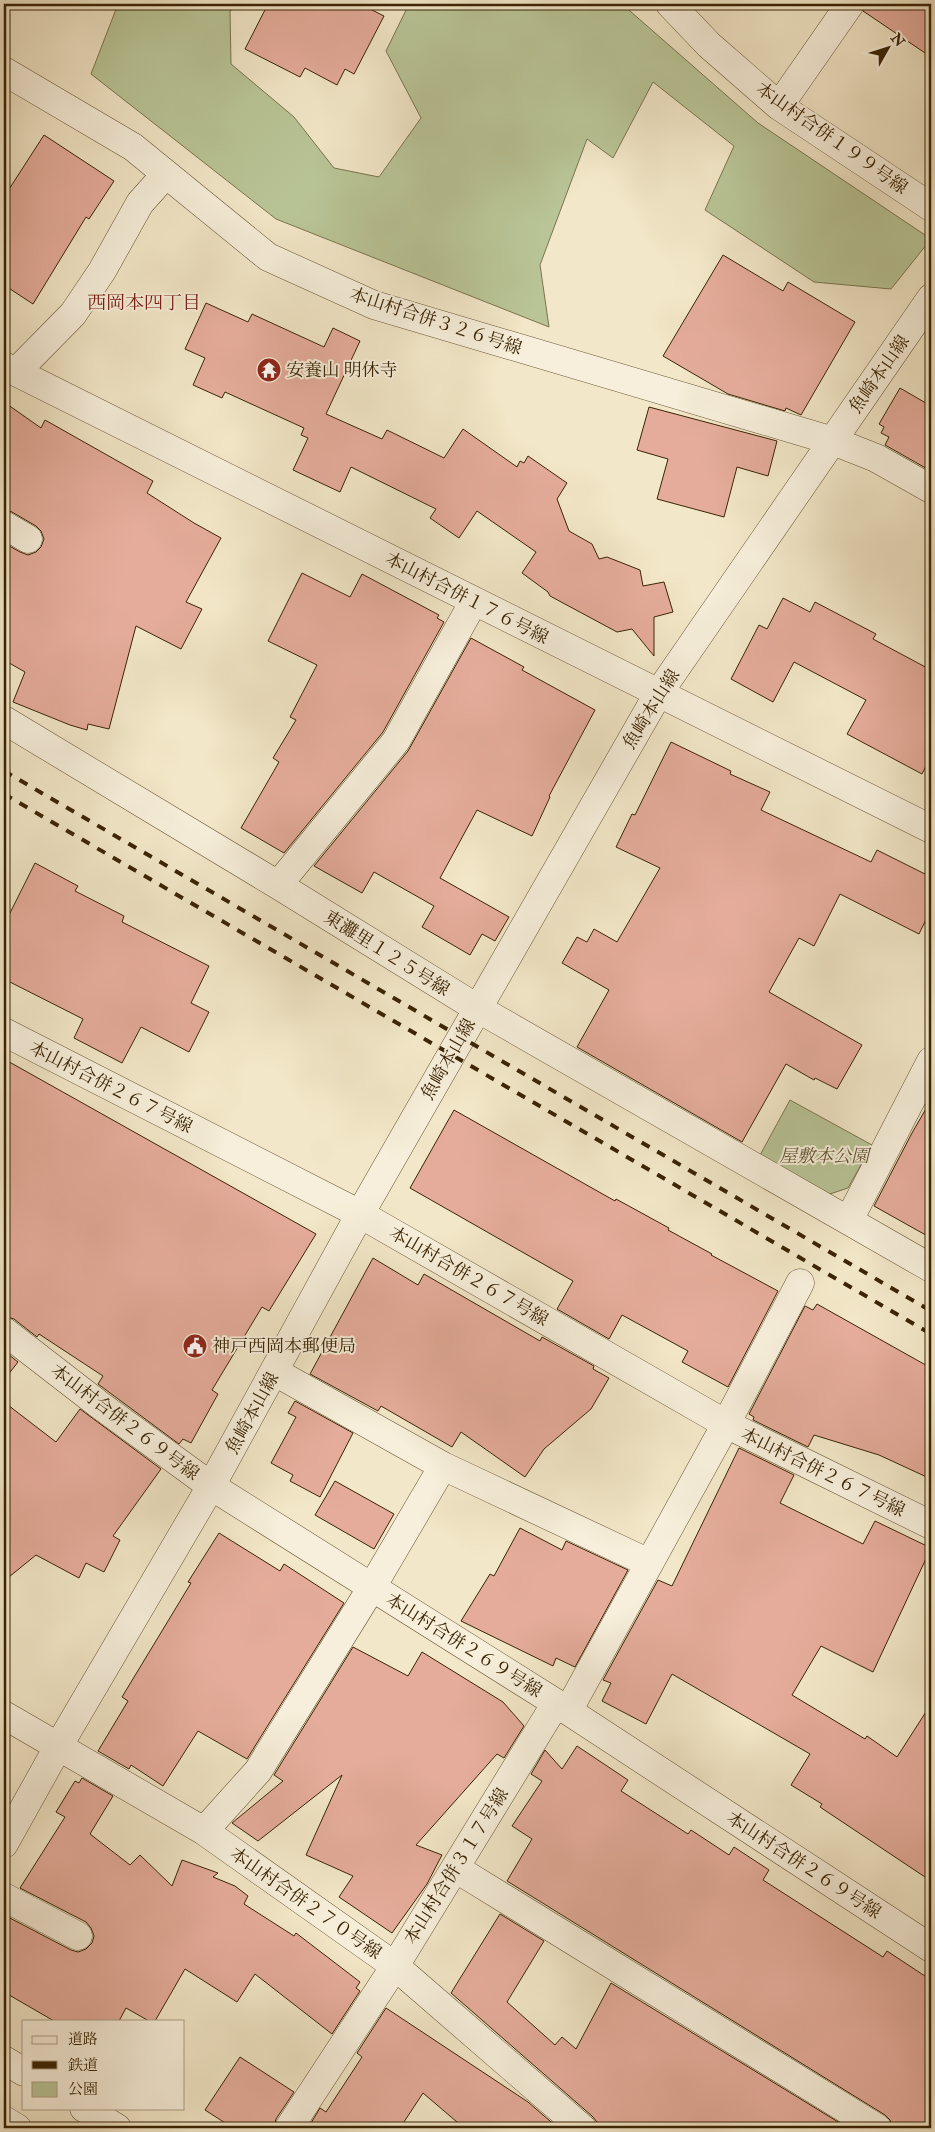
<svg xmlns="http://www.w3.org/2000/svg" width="935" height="2132" viewBox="0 0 935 2132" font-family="'IM FELL Double Pica','Noto Serif JP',serif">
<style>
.green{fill:#b9c597;stroke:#7a744e}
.building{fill:#e5ac9b;stroke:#3a2404}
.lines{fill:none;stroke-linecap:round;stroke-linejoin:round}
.minor-casing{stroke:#685535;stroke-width:29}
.minor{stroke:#f7efdb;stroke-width:28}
.rail{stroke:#3a2404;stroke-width:4;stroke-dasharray:9 9;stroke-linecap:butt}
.labels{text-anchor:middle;stroke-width:4;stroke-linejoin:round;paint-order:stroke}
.street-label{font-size:18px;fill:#3a2404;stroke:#f7efdb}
.poi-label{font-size:18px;fill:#3a2404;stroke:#f7efdb;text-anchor:start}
.park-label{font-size:18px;font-style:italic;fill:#605430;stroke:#f7efdb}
.neighbourhood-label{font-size:19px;fill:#7a1f14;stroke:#f7efdb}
</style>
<rect width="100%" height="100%" fill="#f2e7c8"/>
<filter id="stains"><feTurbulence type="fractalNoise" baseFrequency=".004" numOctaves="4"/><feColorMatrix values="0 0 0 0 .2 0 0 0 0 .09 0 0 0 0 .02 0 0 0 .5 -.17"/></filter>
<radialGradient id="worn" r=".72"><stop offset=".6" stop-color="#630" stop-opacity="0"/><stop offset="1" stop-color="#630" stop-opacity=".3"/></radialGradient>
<!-- green -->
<path class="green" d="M118,4h121l-9,7 1,53 63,53 40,51 45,9 42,-59 -35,-67 23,-47h213l136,119 173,116 -40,50 -77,-7 -109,-72 29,-64 -81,-64 -40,76 -26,-19 -47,126 9,62 -273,-108 -185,-145z
M790,1100l82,45 -24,43 -21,7 -68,-38z"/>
<!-- building -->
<path class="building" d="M268,4h92l24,12 -30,58 -9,-5 -8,16 -32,-17 -5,9 -55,-28z
M865,4h66v53l-68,-46z
M44,135l70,46 -25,38 -3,-2 -53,87 -29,-19v-88z
M723,255l60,36 5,-9 67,40 -54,93 -15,-7 -1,3 -57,-17 -65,-38z
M206,303l42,19 4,-8 72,33 9,-19 27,13 -34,73 56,25 5,-9 57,28 19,-29 54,38 3,-6 4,2 4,-7 39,27 -10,16 12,32 23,13 7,15 8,-2 33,13 3,16 21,-4 9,30 -19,5v39l-22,-27 -15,3 -67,-36 -2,-4 -26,-19 14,-21 -59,-41 -18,27 -29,-20 6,-9 -85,-42 -11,25 -47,-22 15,-32 -7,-3 3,-7 -79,-36 -3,6 -29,-13 12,-27 -20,-9z
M900,388l31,18v65l-46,-26 4,-8 -8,-4 3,-6 -5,-3z
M4,402l37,26 4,-8 108,61 -6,12 47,30 27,15 -35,64 16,7 -21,40 -45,-23 -27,103 -21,-5 -1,6 -17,-5 -57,-23 12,-30 -21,-12v-117l16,9 8,3 8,-3 5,-5 3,-8 -3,-8 -5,-5 -24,-14 -8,-3z
M649,407l128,34 -9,35 -31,-9 -13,50 -67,-18 11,-40 -31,-9z
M302,573l48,24 12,-23 77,41 -2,3 7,4 -61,110 -99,121 -43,-25 38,-66 -6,-4 23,-38 -6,-3 27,-52 -49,-24z
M783,598l27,14 5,-10 61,32 -3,5 58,31v86l-9,18 -75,-40 19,-34 -72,-38 -21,40 -42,-23 28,-54 8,4z
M471,638l53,29 -2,3 73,40 -46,86 1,1 -18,39 -55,-26 -37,68 69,39 -14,24 -13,-7 -12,21 -48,-28 12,-21 -60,-34 -12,21 -48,-27 94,-115z
M671,742l60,29 -1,3 40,18 -9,18 110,52 6,-12 54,27v32l-12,25 -79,-40 -26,52 -15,-8 -30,54 93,53 -25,44 -22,-11 -1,2 -28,-16 -44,78 -165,-95 32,-57 -47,-27 15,-26 10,5 7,-13 23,13 43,-74 -44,-21 16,-33 3,1z
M35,863l43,23 -3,5 49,25 -2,6 87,44 -18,37 18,9 -20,40 -48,-25 -19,36 -48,-25 9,-19 -79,-40v-54z
M4,1059l312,175 -47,77 -7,-4 -50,83 6,4 -27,49 -8,-4 -4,5 -81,-60 5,-8 -64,-42 -2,3 -23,-18 -10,-3z
M931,1100v138l-57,-32 38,-73z
M454,1110l161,91 1,-2 53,29 -1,2 44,24 -1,1 67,36 -50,96 -46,-25 6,-11 -66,-36 -13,24 -52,-30 16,-28 -163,-93z
M373,1258l45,27 6,-11 116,67 2,-4 52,29 -1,3 16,9 -18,31 -47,40 -19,28 -64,-45 -9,15 -71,-41 -3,5 -68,-37z
M817,1304l114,64v111l-52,-24 -65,-20 -6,12 -55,-27 1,-3 -5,-3 56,-108 8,4z
M4,1351l14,11 -14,18z
M295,1401l58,32 -33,64 -30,-16 3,-6 -22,-12 25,-46 -8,-4z
M4,1402l52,40 24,-33 81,60 -48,67 7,4 -16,32 -18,-9 -7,15 -43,-23 -32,26z
M739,1448l55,27 -14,28 83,41 12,-23 56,27 -58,124 -52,-26 -29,49 73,44 2,-3 30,21 34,-53v177l-111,-74 2,-3 -31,-19 19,-31 -138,-80 -26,50 -44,-23 9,-18 -8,-3 55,-100 14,6z
M335,1481l59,33 -20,35 -59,-34z
M520,1528l42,22 4,-9 62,29 -53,97 -19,-9 -3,8 -92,-45 29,-47 4,2z
M219,1533l61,38 4,-7 60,39 -97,156 -49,-28 -35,55 -32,-21 -2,4 -31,-18 30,-50 -6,-4 69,-114 -3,-1z
M353,1647l55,29 14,-24 81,50 21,24 -20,32 -7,-4 -81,91 26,10 -15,29 -35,49 -53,-36 14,-21 -47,-21 36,-80 -84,66 -26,-18 51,-42 -9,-6z
M577,1746l51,34 -7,11 67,43 3,-4 38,25 5,-8 35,23 -6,10 120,77 4,-6 44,29v148h-38l-3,-8 -5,-5 -378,-234 25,-42 -20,-13 30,-45 -11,-7 14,-24 17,19z
M82,1778l31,18 -23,38 40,31 10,-10 32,31 10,-26 36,13 -5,4 22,9 13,10 -4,8 50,32 2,-3 64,49 -4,6 4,3 -28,43 -77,-60 -18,28 -52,-33 -30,52h-6l-23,-13 -7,13h-65l-50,-29v-73l2,-3 65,34 7,2 8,-3 6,-6 2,-7 -3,-8 -5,-6 -66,-34 45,-71 -9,-5 19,-31 4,2z
M500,1914l44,27 -37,61 48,43 7,-8 14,12 35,-66 237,145h-251v-6l-5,-6 -141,-123z
M386,2008l142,94 30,26h-94l-41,-35 -23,35h-92l12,-20 6,4 36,-55 -5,-4z
M240,2057l54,35 -18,27 -2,9h-41l-28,-18z"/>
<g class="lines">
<defs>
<path id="minor" d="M670,4l39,41 70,61 152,101
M4,71l129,76 135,110 106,48 459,136 43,17 55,31
M779,106l71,-102
M4,366l927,463
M16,372l57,-58 29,-43 38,-68 26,-29
M4,525l24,14
M4,720l274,165 199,123 454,260
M278,885l118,-144 78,-140
M4,1032l356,182 366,210 205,101
M849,1220l82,-159
M4,1331l97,75 110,80 345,217 375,245
M275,1372l168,94 206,97
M568,1711l158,-287 74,-141
M4,1715l200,116 191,135 187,162
M204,1831l54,-60 114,-184 71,-121
M4,1844l54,-97 153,-261 149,-272 298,-520 273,-396
M455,1868l422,260
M4,1897l74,39
M4,2060l20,12
M84,2108l33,20
M4,2120l13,8
M289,2128l106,-162 161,-263"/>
</defs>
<!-- minor casing -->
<use href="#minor" class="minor-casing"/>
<!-- minor -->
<use href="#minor" class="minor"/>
<!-- rail -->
<path class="rail" d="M4,771l927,540
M4,794l927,540"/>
</g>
<!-- icons -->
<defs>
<symbol id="temple-disc" viewBox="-11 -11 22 22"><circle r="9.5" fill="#8f2418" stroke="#f7efdb"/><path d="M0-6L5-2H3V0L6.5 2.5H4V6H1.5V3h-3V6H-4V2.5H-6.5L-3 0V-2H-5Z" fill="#fff"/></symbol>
<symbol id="civic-disc" viewBox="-11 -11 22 22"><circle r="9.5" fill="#8f2418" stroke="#f7efdb"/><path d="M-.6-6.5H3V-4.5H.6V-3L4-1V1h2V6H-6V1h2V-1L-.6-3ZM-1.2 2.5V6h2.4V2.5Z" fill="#fff"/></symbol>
</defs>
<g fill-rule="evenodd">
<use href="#temple-disc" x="255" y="356" width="28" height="28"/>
<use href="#civic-disc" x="181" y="1332" width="28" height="28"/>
</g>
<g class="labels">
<!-- street labels -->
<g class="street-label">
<text transform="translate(832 138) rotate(35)" y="6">本山村合併１９９号線</text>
<text transform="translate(436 321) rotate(18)" y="6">本山村合併３２６号線</text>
<text transform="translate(879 374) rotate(-55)" y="6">魚崎本山線</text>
<text transform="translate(467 598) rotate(27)" y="6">本山村合併１７６号線</text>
<text transform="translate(651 709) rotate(-58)" y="6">魚崎本山線</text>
<text transform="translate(387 953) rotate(32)" y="6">東灘里１２５号線</text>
<text transform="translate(448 1059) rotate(-60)" y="6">魚崎本山線</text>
<text transform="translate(111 1087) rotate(27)" y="6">本山村合併２６７号線</text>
<text transform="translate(469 1276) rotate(30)" y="6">本山村合併２６７号線</text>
<text transform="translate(252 1413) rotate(-61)" y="6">魚崎本山線</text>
<text transform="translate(125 1422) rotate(37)" y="6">本山村合併２６９号線</text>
<text transform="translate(823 1472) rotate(26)" y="6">本山村合併２６７号線</text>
<text transform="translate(464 1645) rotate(32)" y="6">本山村合併２６９号線</text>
<text transform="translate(804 1865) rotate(33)" y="6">本山村合併２６９号線</text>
<text transform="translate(456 1866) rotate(-58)" y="6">本山村合併３１７号線</text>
<text transform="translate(306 1903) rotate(35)" y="6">本山村合併２７０号線</text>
</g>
<!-- poi labels -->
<g class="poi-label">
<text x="286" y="376">安養山 明休寺</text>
<text x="212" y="1352">神戸西岡本郵便局</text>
</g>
<!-- park labels -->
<g class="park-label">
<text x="824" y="1162">屋敷本公園</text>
</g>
<!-- neighbourhood labels -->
<g class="neighbourhood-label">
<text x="144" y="309">西岡本四丁目</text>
</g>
</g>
<!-- margin -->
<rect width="935" height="2132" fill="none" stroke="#f2e7c8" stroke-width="20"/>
<rect x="5" y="5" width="925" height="2122" fill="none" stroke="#3a2404" stroke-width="2.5"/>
<rect x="10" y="10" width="915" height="2112" fill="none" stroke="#3a2404"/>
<!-- legend -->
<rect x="22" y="2020" width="162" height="90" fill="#f7efdb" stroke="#ab9e85"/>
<rect x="32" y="2036" width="25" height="8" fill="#f7efdb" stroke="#ab9e85"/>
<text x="68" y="2044" font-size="15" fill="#3a2404">道路</text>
<rect x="32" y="2061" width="25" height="8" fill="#3a2404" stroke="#ab9e85"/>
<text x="68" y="2070" font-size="15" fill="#3a2404">鉄道</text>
<rect x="32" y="2082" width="25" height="15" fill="#b9c597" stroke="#ab9e85"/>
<text x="68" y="2094" font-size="15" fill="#3a2404">公園</text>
<!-- north arrow -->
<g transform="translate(888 48) rotate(51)" stroke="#f7efdb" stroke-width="4" paint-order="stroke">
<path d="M0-4L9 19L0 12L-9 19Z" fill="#3a2404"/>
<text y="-8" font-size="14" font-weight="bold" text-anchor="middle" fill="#3a2404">N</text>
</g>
<rect width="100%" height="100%" filter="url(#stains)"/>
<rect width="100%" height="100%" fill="url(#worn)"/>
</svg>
